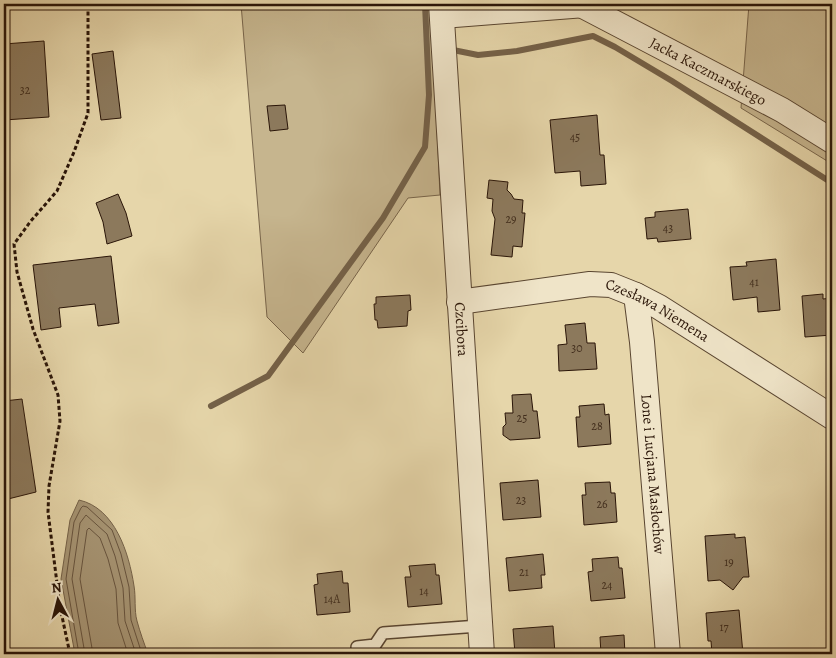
<svg xmlns="http://www.w3.org/2000/svg" width="836" height="658" viewBox="0 0 836 658" font-family="Alegreya,serif">
<style>
.green{fill:#c6b58e;stroke:#78654b}
.water{fill:#a69473;stroke:#746148}
.lines{fill:none;stroke-linecap:round;stroke-linejoin:round}
.shore{stroke:#68543e;stroke-width:1}
.stream{stroke:#746148;stroke-width:6}
.building{fill:#8c795c;stroke:#2a1508}
.lane-casing{stroke:#594530;stroke-width:14}
.street-casing{stroke:#594530;stroke-width:26}
.path{stroke:#2a1508;stroke-width:3;stroke-dasharray:4 2.5;stroke-linecap:butt}
.lane{stroke:#efe4c8;stroke-width:11}
.street{stroke:#efe4c8;stroke-width:24}
.labels{text-anchor:middle;stroke-width:4.5;stroke-linejoin:round;paint-order:stroke}
.number-label{font-size:12px;fill:#422e1d}
.street-label{font-size:15px;fill:#2a1508;stroke:#efe4c8}
</style>
<rect width="100%" height="100%" fill="#e6d6aa"/>
<filter id="stains"><feTurbulence type="fractalNoise" baseFrequency=".004" numOctaves="4"/><feColorMatrix values="0 0 0 0 .2 0 0 0 0 .09 0 0 0 0 .02 0 0 0 .5 -.17"/></filter>
<radialGradient id="worn" r=".72"><stop offset=".6" stop-color="#630" stop-opacity="0"/><stop offset="1" stop-color="#630" stop-opacity=".3"/></radialGradient>
<!-- green -->
<path class="green" d="M241,4h190l9,191 -32,3 -105,155 -36,-36z
M749,4h83v160l-91,-56z"/>
<!-- water -->
<path class="water" d="M79,500c36,8 50,53 55,86 2,11 0,24 3,35 3,11 7,22 11,33h-73l-14,-75 9,-59z"/>
<g class="lines">
<!-- shore -->
<path class="shore" d="M79,654l-13,-75 8,-57 7,-14 2,-2 4,1 25,23 9,24 8,33 2,33 11,34
M85,654l-13,-75 8,-56 6,-8 21,19 8,22 8,32 2,33 11,33
M93,654l-13,-75 7,-49 2,-2 11,10 8,21 8,30 2,34 10,31"/>
<!-- stream -->
<path class="stream" d="M448,49l30,6 39,-4 76,-15 22,11 57,34 160,102
M211,406l57,-30 115,-158 42,-71 4,-52 -4,-91"/>
</g>
<!-- building -->
<path class="building" d="M44,41l5,76 -45,3v-76z
M113,51l8,67 -20,2 -9,-66z
M285,105l3,24 -18,2 -3,-25z
M597,115l3,40h4l2,29 -25,2 -1,-15 -25,2 -5,-53z
M489,180l19,2 -1,8 4,4 3,5 9,1 -1,13h3l-3,34 -9,-1 -1,11 -21,-2 4,-36 -3,-8 1,-12 -6,-1z
M118,194l8,19 6,23 -25,8 -4,-22 -7,-19z
M688,209l3,30 -33,3 -1,-4 -10,1 -2,-21 10,-1v-5z
M111,256l8,67 -21,3 -3,-22 -36,4 2,19 -20,3 -8,-65z
M776,259l4,51 -22,2 -1,-15 -24,3 -3,-33 17,-1 -1,-4z
M823,294v5l9,-1v37l-27,2 -3,-41z
M410,295l1,15 -3,1 -1,15 -29,2 -1,-8h-2l-1,-16h2v-7z
M585,323l2,20h8l2,26 -38,2 -1,-26 9,-1 -2,-19z
M531,394l2,17h4l3,27 -30,2 -7,-5v-8l3,-3 -1,-11h8l-1,-18z
M22,399l14,93 -32,8v-54h3l-3,-24v-21z
M604,404l1,11 4,-1 2,30 -33,3 -2,-30h4l-1,-11z
M538,480l3,37 -38,3 -3,-37z
M610,482l1,11h4l2,29 -33,3 -2,-30h4l-1,-12z
M735,534v4l10,-1 4,40h-6l-10,13 -13,-10 -12,1 -3,-45z
M543,554l2,21h-4l1,13 -33,3 -3,-33z
M618,557l1,11h3l3,30 -34,3 -3,-29 5,-1 -1,-12z
M435,564l1,11h3l3,29 -34,3 -3,-30h6l-2,-11z
M342,571l1,12h5l2,29 -33,3 -3,-30 4,-1 -1,-10z
M739,610l4,44h-31l-1,-13h-3l-2,-28z
M553,626l2,28h-40l-2,-25z
M624,635l1,19h-24l-1,-17z"/>
<g class="lines">
<defs>
<path id="lane" d="M357,647l18,-2 8,-12 96,-7"/>
<g id="street">
<path id="s1" d="M441,4l41,650"/>
<path id="s2" d="M583,6l199,104 50,31"/>
<path d="M442,16l156,-12"/>
<path id="s3" d="M636,295l6,47 26,312"/>
<path id="s4" d="M459,302l131,-18 21,1 25,10 23,12 173,110"/>
</g>
</defs>
<!-- lane casing -->
<use href="#lane" class="lane-casing"/>
<!-- street casing -->
<use href="#street" class="street-casing"/>
<!-- path -->
<path class="path" d="M70,654l-10,-47 -12,-95 1,-26 11,-65 -2,-26 -25,-66 -16,-57 -3,-28 16,-22 27,-31 17,-39 14,-39v-109"/>
<!-- lane -->
<use href="#lane" class="lane"/>
<!-- street -->
<use href="#street" class="street"/>
</g>
<g class="labels">
<!-- number labels -->
<g class="number-label">
<text x="25" y="94">32</text>
<text x="575" y="141">45</text>
<text x="511" y="223">29</text>
<text x="668" y="232">43</text>
<text x="754" y="286">41</text>
<text x="577" y="352">30</text>
<text x="522" y="422">25</text>
<text x="597" y="430">28</text>
<text x="521" y="504">23</text>
<text x="602" y="508">26</text>
<text x="729" y="566">19</text>
<text x="524" y="576">21</text>
<text x="607" y="589">24</text>
<text x="424" y="595">14</text>
<text x="332" y="603">14A</text>
<text x="724" y="631">17</text>
</g>
<!-- street labels -->
<g class="street-label">
<text dy="5" stroke="none"><textPath href="#s2" startOffset="141">Jacka Kaczmarskiego</textPath></text>
<text dy="5" stroke="none"><textPath href="#s4" startOffset="206">Czesława Niemena</textPath></text>
<text dy="5" stroke="none"><textPath href="#s1" startOffset="326">Czcibora</textPath></text>
<text dy="5" stroke="none"><textPath href="#s3" startOffset="180">Lone i Lucjana Masłochów</textPath></text>
</g>
</g>
<!-- margin -->
<rect width="836" height="658" fill="none" stroke="#e6d6aa" stroke-width="20"/>
<rect x="5" y="5" width="826" height="648" fill="none" stroke="#2a1508" stroke-width="2.5"/>
<rect x="10" y="10" width="816" height="638" fill="none" stroke="#2a1508"/>
<!-- north arrow -->
<g transform="translate(58 600) rotate(353)" stroke="#efe4c8" stroke-width="4" paint-order="stroke">
<path d="M0-4L9 19L0 12L-9 19Z" fill="#2a1508"/>
<text y="-8" font-size="14" font-weight="bold" text-anchor="middle" fill="#2a1508">N</text>
</g>
<rect width="100%" height="100%" filter="url(#stains)"/>
<rect width="100%" height="100%" fill="url(#worn)"/>
</svg>
